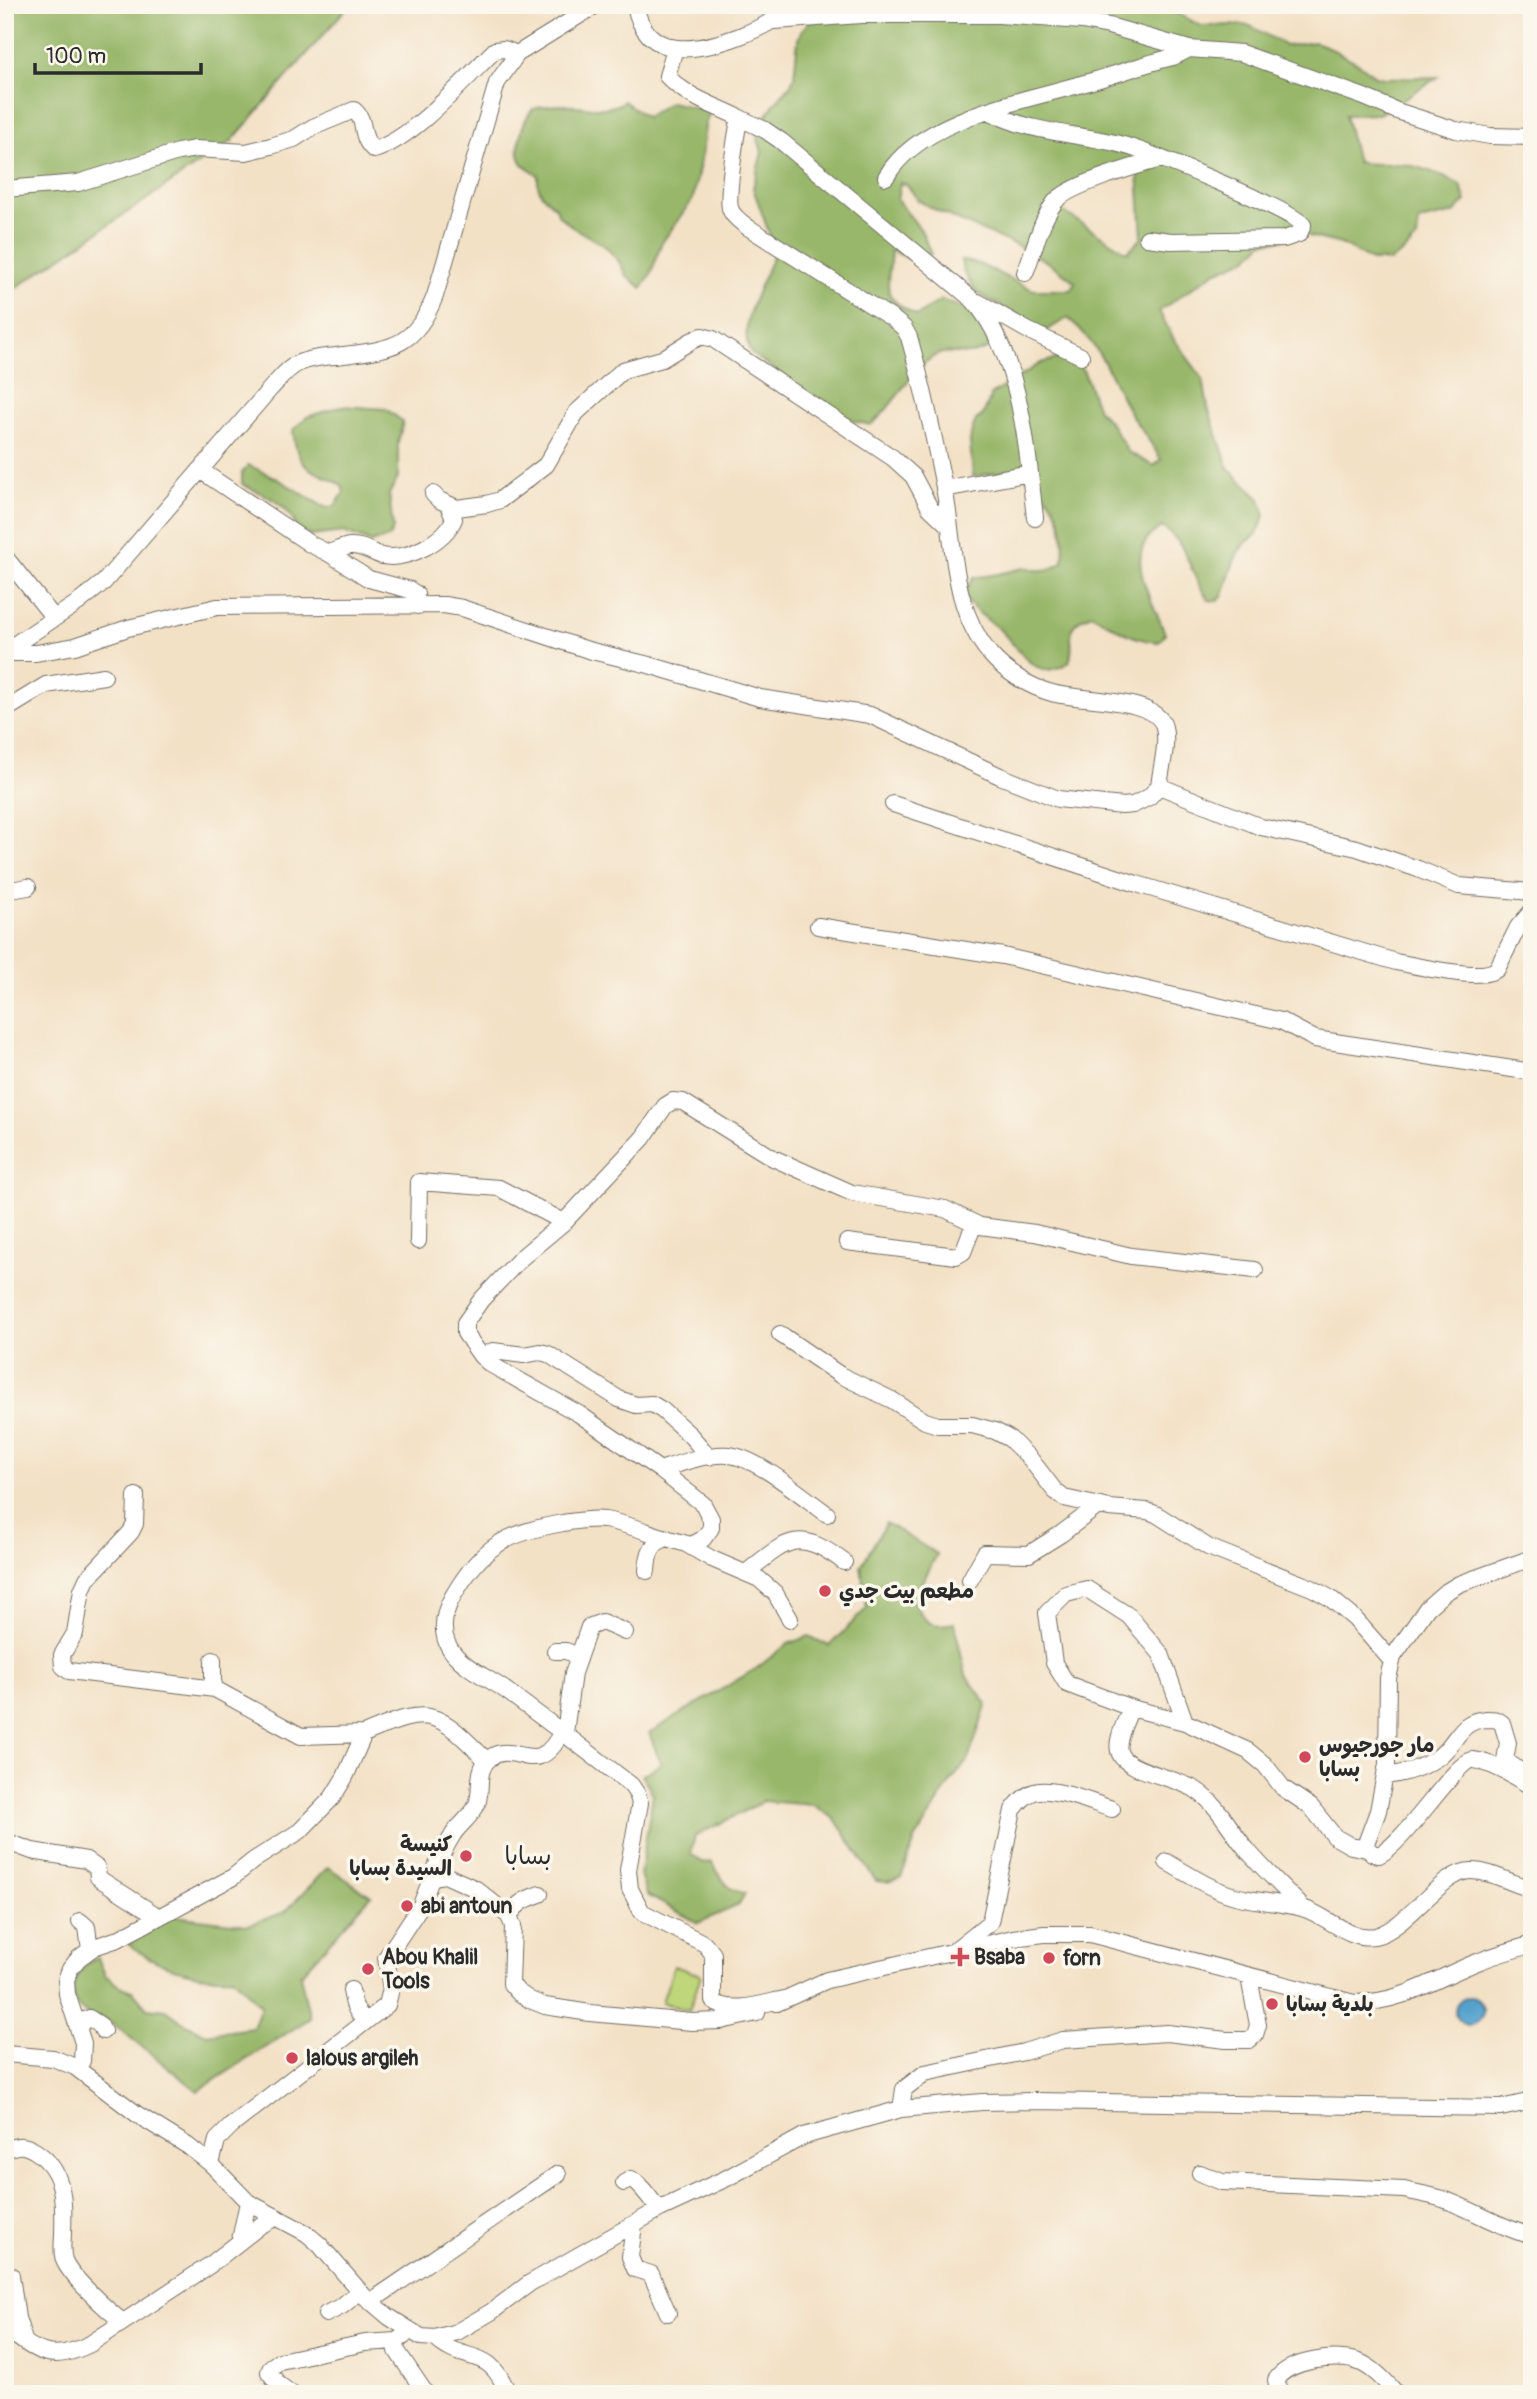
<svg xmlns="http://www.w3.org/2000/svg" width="1537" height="2399" viewBox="0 0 1537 2399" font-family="Pangolin,'Playpen Sans Arabic',sans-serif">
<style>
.green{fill:#c0d67a;stroke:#768052;stroke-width:2}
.forest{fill:#98b76a;stroke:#62714a;stroke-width:2;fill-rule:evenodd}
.water{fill:#54a2cd;stroke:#40667c;stroke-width:2}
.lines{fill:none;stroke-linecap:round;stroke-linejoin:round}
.minor-casing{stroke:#716b61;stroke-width:18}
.minor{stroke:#fff;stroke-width:16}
.poi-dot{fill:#d1495b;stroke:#fbf7ec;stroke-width:2.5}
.labels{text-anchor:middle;stroke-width:7;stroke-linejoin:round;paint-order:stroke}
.poi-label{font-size:21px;font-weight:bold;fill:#2b2b2b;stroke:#fbf7ec;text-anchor:start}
.quarter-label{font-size:24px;fill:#2b2b2b;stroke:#fbf7ec}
</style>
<rect width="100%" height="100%" fill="#fbf7ec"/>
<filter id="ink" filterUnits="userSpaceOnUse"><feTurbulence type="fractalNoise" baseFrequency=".0143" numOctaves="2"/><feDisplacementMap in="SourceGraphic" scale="14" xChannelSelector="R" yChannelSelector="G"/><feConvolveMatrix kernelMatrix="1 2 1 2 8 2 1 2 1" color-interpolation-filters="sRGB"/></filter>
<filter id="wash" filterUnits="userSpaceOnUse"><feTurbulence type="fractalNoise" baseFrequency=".00686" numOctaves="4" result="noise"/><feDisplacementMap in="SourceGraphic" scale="28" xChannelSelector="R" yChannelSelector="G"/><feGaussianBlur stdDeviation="1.57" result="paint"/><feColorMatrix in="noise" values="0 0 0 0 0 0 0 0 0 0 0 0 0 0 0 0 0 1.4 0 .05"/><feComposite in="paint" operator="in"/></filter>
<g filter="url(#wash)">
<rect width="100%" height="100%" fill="#f3e1c6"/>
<!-- green -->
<path class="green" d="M674,1966l27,9 -12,36 -27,-9z"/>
<!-- forest -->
<path class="forest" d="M5,5h344l-118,137 -226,153z
M823,5h69v7h61l1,-7h208l39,21 38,-1 11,1 36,20 28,-4 12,4 34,18 15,12 9,2 54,-1 -59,37 -34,1 12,47c17,4 24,1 39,2 23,1 44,10 64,21l6,16 -12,12 -35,8 -2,17 -13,14 -14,9h-18l-31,-17 -36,-9 -43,8 -14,15 -33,14 -56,39 14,27 30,41 5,29 21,61 31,30 5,17 -8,18 -14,11 -9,16 -11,34 -5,6 -9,-1c-20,-23 -18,-55 -47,-73 -45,25 -8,73 3,107l-6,8c-27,-1 -45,-16 -68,-28 -33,14 -13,25 -22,48 -33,24 -49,-14 -70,-33 -13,-11 -27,-19 -36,-34l11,-18c18,0 33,-6 51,-9 6,-1 4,1 11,2 10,1 19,-2 27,-8 5,-49 -11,-65 -48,-93l-42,8 -3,-36 2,-11 4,-10 7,-5 9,-21 49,-31 18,-5 19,6 6,8 14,38 12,12 18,30 26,14 7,-6c-10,-20 -26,-36 -36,-56 -15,-32 -29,-63 -57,-86l-21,12 -6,-1 -64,-36 -14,-22 -2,-11 18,4 54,26h38l4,-8c-43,-37 -100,-51 -149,-77l-8,-5 -11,-15 -7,-2 -3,17 24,30 10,24 -17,7 -23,-11c-2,40 -13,45 26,66l24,-16c23,7 49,21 48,48 -7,3 -13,6 -20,6 -11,0 -23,-4 -33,1 -28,15 -40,51 -66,70l-17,-4 -28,-15 -74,-53c-16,-31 15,-73 24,-103l-22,-62 9,-36 -6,-20 18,-28 16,-18 4,-9 4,-38 4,-9zM1138,170l4,68 -15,14 -73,-46 6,-8z
M624,101l22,16 24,-15 40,9 -5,14 -2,22 -10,52 -32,45 -10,30 -9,14 -15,-12 -9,-16 -13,-14 -31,-18 -15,-12 -3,-8 -15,-14 -3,-9v-10c-4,-4 -11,-7 -15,-11 -10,-13 0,-45 10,-55 10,-3 19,-4 29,-4 20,0 45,9 62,-4z
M341,406l45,3 17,13 -5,21v35l-9,16 4,35 -4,8 -18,6 -27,-11 -33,4 -15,-8c-6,-25 -33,-33 -54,-44v-11l6,-8 28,13 48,29h10l10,-14 -2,-8c-33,-18 -44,-12 -49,-55l14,-13z
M886,1523l51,31 -24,47c10,20 17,28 41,22l12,52 21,29 -19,56 -17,21 -35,57 -15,40 -14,4 -11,-1 -41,-62 -22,-14 -49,-4 -69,35 -4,18 12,9 9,-1c9,15 15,30 33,31l-6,12 -41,18 -51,-28 -7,-20 13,-81 -11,-19 19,-11 -12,-31 108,-65 31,-24 21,-8 20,10 38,-38 -6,-42z
M328,1867l43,29 -71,79 10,43 -112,73c-29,-22 -57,-46 -87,-68 -9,-6 -22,-6 -30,-13 -19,-15 -3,-46 17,-52l7,17 14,11 14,5 14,17 19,2 18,13 22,11 47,-6 8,-22 -28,-29c-40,2 -74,-9 -106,-34l39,-28 82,10 37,-13z"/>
<!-- water -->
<path class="water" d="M1455 2011a14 14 0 1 1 28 0a14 14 0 1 1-28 0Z"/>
</g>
<g filter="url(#ink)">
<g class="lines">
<defs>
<path id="minor" d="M635,5c11,58 65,46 105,31 20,-8 36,-15 50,-31
M774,21l87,-6h138l83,6 27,5 80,23 52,4 123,44 33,14 59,19 34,6 42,1
M675,48l-8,28c19,21 49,30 73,42 -4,13 -13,78 -10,90 2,8 12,15 19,20l144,91 11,9 5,9c14,49 25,100 35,150 11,57 7,120 46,167 15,18 40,33 62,39 27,8 105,4 112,34 4,18 -3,41 -5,59
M989,111c42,23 89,22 134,34 24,6 173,67 180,80l-4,9 -15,5 -113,2 -24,-3
M740,118l25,12 16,11 192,159c48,55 54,148 62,218
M886,177c34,-59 138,-76 199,-94 30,-8 58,-19 88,-26l16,-8
M5,189l73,-6 100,-31 18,-3 50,3 25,-6 23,-7 19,-12 41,-17c14,12 4,26 20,40 40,-12 91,-71 121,-100l9,-1 13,5
M1025,273c9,-22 15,-51 30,-71 13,-17 84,-37 106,-43
M978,302l49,28 54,26
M200,470l110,74 18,9 41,26 41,11 6,4 1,12
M944,489l86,-16
M433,494l6,6 18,8 30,-4 13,-4 46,-35 30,-52 47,-43 39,-11 29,-18 11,-5 11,3 180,119 20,18 17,32 18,17
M328,553c7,-2 15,-6 22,-7 12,-1 22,7 32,10 25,5 62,-14 72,-37l-5,-12
M5,557l49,61
M5,651l74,-49 25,-20 166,-193c9,-9 17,-21 29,-26 11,-5 25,-6 37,-7 52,-7 78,-6 99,-60l62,-213 20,-29 79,-49
M5,653h31l39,-7 53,-18 89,-21 227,-2 18,3 126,42 61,15 111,33 110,17 130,61 58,23 64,7 11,-1 16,-8 10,-11 102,41 96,21 61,21 41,17 73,6
M5,710l41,-25 58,-9
M893,804l244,80 259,78c22,4 86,20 101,7l21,-42 14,-16
M5,891l23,-4
M818,926l185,30 278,65 34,18 217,33
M418,1241l1,-59 80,6 65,34
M847,1242l109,14 7,-4 11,-28
M780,1334l60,41 52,25 33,21 13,4h34l23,6 15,8 21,21 24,31 9,7 45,10 38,3 9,3 52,33 104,41 18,10 24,20 37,42
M481,1356l12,-5 31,4 16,-3 8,2 71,45 17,6 16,-1 10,6 28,25 19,22
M660,1470c21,-7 47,-17 69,-15 29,3 74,42 98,59
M136,1496l-1,28 -4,8 -44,47 -5,11 -7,43 -13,22 1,11 6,5 146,18 86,47 63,-2
M686,1544l26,15 47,20 16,14 15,26
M1532,1558l-73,26 -15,9 -17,15 -34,49 -5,21 -1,86 -9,47 -13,35 7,7 7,2c27,-13 78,-96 94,-95 17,1 44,18 59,27
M647,1571c1,-16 3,-28 20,-33
M747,1572c41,-33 51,-44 97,-10
M970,1580l15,-27 44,1 32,-20 37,-28
M555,1651h11l12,5
M213,1660v21l2,8
M1131,1708c-5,13 -17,34 -11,46 7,17 58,24 76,36 23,15 34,40 52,61 17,20 37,38 56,58
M1185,1722l-24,-68 -32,-38 -42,-27 -21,5 -19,19 7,50 13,21 64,24 54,14 63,29 17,14 18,23 28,19 24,30 16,9 16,3
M565,1733l8,-60 16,-46 13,-5 23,10
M1385,1776c19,-2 35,-7 52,-18 21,-15 21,-38 50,-39 7,0 10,0 15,4l6,20 -3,17 18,13
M5,1841l27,10 54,9 11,8 1,9 5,4 56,36
M1167,1862c24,14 49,31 77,36 19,4 39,5 58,10 23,6 47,33 73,28 32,-7 66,-65 96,-65 22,0 40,13 61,18
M432,1877c6,-15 13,-30 22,-44 7,-10 19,-18 23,-29 6,-16 -2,-34 13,-46 25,-19 48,24 72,-27
M509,1916c9,-14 17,-17 31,-22
M80,1921l7,6 3,23
M956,1949l34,-27 23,-112c6,-8 12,-15 21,-18 18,-6 59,11 78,17
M351,1990c2,13 4,22 15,31
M784,1999c-19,4 -54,16 -71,2v-47l-8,-10 -63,-32 -12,-23 -2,-19 12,-67 -3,-9 -6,-9c-41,-32 -82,-63 -123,-93 -17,-13 -39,-21 -53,-37 -16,-17 -13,-40 -2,-59 29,-50 53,-63 110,-73 14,-2 28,-5 42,-3 29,5 58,19 87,25l11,-6 8,-11v-9l-8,-15 -43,-34 -81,-56 -89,-50 -9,-8 -16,-23v-10l16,-23 40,-42 43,-36 79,-84 22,-32 8,-5 10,1 90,56 79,35 93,16 35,17 55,7 96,23 124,14
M777,2003l50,-23 186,-42 31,-4h46l264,69c50,0 81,-25 126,-42 17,-7 35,-11 52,-17
M79,2029l3,-8 7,-3 11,7 3,6
M5,2054l48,4 22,9 63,48 50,31 23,18 37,38 58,31 13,11 44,51 26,22 32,20 14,1 22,-6 34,-20 39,-29 130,-74 67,-31 77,-42 97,-27 81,-7 52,-1 467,7 31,-7
M75,2067l7,-6 1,-18 -16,-49 -1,-14 4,-11 9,-11 15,-11 24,-8 115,-62 21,-17 46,-29 32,-33 13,-21 19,-43c67,-29 72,-24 123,27
M901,2109l3,-20 21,-16 99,-21 39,-12 104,-7 59,7h23l6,-5 3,-10 -9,-48
M5,2151c12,-7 19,-7 30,0 30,19 29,50 28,82 0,9 -2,18 1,27 6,16 44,51 59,62
M211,2164l6,-24 14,-14 156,-121 4,-16 -5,-31 35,-53 11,-28 13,-2 31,14 33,27 4,10 -2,58 7,8 12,8 15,6 45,7 102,9 29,-1 36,-8
M1200,2173l22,9 182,8c13,3 26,5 39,9 31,11 57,29 89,37
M624,2183l7,-4c13,7 18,21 29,30
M634,2224l-4,33 5,12 16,5 17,39
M240,2240l8,-38
M11,2275l6,43 8,25
M370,2302l188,-128
M326,2314l16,-8 18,-15
M5,2328c33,25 46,35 85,16l120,-79 51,-40 16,-8
M404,2336l-8,5 1,10 29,43
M435,2338c29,28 54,5 73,56
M292,2394l-14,-10 -9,-12 2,-5 9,-6 85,-18 31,-2
M1280,2394l-4,-14c12,-20 62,-26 83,-18 15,6 27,20 38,32"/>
</defs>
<!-- minor casing -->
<use href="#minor" class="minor-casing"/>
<!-- minor -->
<use href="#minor" class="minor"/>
</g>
</g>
<!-- markers -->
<g class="poi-dot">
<circle cx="825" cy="1591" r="7"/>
<circle cx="1305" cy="1757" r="7"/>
<circle cx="466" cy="1856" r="7"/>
<circle cx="407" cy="1906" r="7"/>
<path d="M956.5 1946.5h7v7h7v7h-7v7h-7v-7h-7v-7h7z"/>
<circle cx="1049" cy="1958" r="7"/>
<circle cx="368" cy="1969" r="7"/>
<circle cx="1272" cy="2004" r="7"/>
<circle cx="292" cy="2058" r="7"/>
</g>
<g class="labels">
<!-- poi labels -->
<g class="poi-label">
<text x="839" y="1598">مطعم بيت جدي</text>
<text x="1319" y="1752">مار جورجيوس<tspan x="1319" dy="24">بسابا</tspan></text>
<text x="452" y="1851" text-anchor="end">كنيسة<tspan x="452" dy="24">السيدة بسابا</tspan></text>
<text x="421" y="1913">abi antoun</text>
<text x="382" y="1964">Abou Khalil<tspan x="382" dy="24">Tools</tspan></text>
<text x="974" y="1964">Bsaba</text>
<text x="1063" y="1965">forn</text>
<text x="1286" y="2011">بلدية بسابا</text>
<text x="306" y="2065">lalous argileh</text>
</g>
<!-- quarter labels -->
<g class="quarter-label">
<text x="528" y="1864">بسابا</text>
</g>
</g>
<!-- margin -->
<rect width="1537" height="2399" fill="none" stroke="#fbf7ec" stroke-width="28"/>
<!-- scale -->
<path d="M35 63v10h166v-10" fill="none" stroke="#2b2b2b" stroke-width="3.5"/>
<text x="46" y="63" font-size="21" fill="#2b2b2b" stroke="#fbf7ec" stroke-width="5" paint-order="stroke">100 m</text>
</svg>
